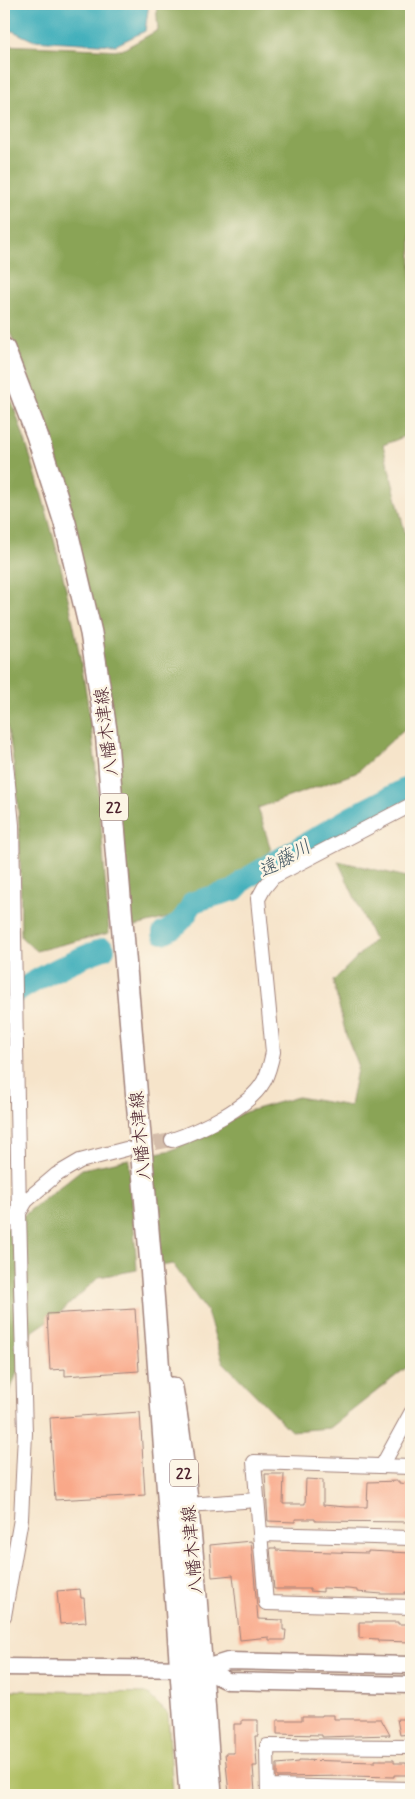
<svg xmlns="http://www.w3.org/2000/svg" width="415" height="1799" viewBox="0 0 415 1799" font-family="Mynerve,'Klee One',sans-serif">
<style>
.green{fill:#adbd5f;stroke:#7c6e45}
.forest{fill:#8aa456;stroke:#6a6240}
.water{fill:#3fafbb;stroke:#446773}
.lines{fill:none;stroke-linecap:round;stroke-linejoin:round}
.river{stroke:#3fafbb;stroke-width:22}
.building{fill:#f9a889}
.minor-tunnel{stroke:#d4bdaa;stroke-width:14;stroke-dasharray:14 7;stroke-linecap:butt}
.minor-casing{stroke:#a0827a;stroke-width:16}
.tertiary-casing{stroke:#a0827a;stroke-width:19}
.primary-casing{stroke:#a0827a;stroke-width:24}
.minor{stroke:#fff;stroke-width:14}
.tertiary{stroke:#fff;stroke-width:16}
.primary{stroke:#fff;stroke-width:21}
.labels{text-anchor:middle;stroke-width:5;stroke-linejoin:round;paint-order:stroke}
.shield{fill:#fcf5e5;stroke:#7f5f63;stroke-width:1}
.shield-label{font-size:16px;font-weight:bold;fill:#4a1f2b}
.street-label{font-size:18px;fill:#4a1f2b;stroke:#fcf5e5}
.water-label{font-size:19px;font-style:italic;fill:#465965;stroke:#fcf5e5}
</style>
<rect width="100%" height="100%" fill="#fcf5e5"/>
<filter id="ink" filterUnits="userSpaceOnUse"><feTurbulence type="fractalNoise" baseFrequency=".02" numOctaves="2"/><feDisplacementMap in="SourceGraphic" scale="10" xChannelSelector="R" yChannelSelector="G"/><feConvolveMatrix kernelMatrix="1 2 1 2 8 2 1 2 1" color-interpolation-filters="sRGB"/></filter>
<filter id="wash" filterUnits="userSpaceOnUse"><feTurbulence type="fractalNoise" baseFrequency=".0096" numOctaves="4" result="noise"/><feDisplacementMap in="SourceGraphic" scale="20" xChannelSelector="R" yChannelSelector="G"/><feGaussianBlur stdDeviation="1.12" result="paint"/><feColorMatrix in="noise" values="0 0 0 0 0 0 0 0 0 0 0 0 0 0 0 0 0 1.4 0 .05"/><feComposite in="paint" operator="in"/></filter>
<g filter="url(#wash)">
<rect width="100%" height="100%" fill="#f6e4ca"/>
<!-- green -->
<path class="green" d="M4,1690l143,3 21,21 5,81h-137l-28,-5 -4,2z"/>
<!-- forest -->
<path class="forest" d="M156,4h255v430l-28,11 28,111v167l-55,50 -98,35 13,42 -61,57 -78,20 -58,-409 -26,-87 -27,-73 -17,-39v-274l118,5 36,-20z
M4,380c38,103 66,210 83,319 12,77 16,156 22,234l-73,18 -15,-14c-1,-75 1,-152 -17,-224z
M338,861l73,17v486l-81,64 -39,3 -68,-69 -16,-50 -34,-48 -12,2 -10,-112 21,-4 73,-38 53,-15 52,9 8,-42 -12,-29 -13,-54 41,-41z
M129,1159l8,111 -38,7 -38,35 -29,20 -28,76v-177l78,-62z"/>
<!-- water -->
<path class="water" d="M7,4h142l-4,27 -29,14 -84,-5 -28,-13v-18z"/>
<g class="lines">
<!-- river -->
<path class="river" d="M163,933c17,-8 22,-15 30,-31l42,-12 9,-10 109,-64 58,-30
M4,1000c31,-20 64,-39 100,-51"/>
</g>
<g id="blocks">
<!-- building -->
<path class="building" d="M135,1309l4,62 -74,5v-7l-15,1 -3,-56z
M140,1412l5,83 -90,5 -5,-82z
M265,1474h19l-1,30h22l1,-25 17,1v25l23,2h21l1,-25 31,-1v2l12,1v38l-96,-1v-2h-20v3l-27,-1z
M251,1541l7,78 25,1v10h3l-1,10h-16v-3l-29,3 -7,-65 -21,2 -2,-32z
M270,1548h6v2l22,1 70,2v-2l43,2v39h-6v2h-23l-25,-2v-2l-9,-1 -25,-1v4l-13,-1v-2h-36z
M80,1589l1,9h3l2,24 -26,2 -3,-33z
M359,1622h39v2h13v18l-33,-1v-2l-19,-1z
M322,1715h12v4h47l9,16 -68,2v-2l-45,-1v-14h25v-4h20z
M397,1719h14v15l-11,1z
M242,1720h16v16h-3l2,30h-4l2,26 -26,2 -4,-41h9v-29h8z
M299,1760l76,2v-2h19v3h12l5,12h-17v2l-44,-1 -73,1v-13l22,-2z"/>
</g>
</g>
<g filter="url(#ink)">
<use href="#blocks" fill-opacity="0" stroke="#a0827a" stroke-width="1"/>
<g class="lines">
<!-- minor-tunnel -->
<path class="minor-tunnel" d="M134,1147l38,-7"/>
<defs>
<path id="minor" d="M4,743l8,82 7,388 6,220 -4,86 -17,97
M172,1140c27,-9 78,-33 92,-59 5,-10 7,-19 9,-29l-15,-153 6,-11 9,-11 138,-72
M4,1223l15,-10 7,-12 10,-9 20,-17 24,-14 46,-12
M382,1466l29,-53
M411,1467l-157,-5 12,141 145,4
M188,1505l69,-5
M260,1534l151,4
M268,1786l143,3
M268,1795l-1,-49 144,1"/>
<path id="tertiary" d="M4,1667l198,2 26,-8 183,4
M202,1669l26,12 183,4"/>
<path id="primary" d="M4,349l33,86 28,88 26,110 15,97 46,548 38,517
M172,1388c11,61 16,122 22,184 6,74 12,149 17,223"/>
</defs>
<!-- minor casing -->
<use href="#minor" class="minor-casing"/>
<!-- tertiary casing -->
<use href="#tertiary" class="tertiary-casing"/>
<!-- primary casing -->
<use href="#primary" class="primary-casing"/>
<!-- minor -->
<use href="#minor" class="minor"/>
<!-- tertiary -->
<use href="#tertiary" class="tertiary"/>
<!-- primary -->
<use href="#primary" class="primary"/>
</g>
</g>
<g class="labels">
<!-- shield labels -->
<g class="shield">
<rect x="100" y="793.5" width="28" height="27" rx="4"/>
<rect x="170" y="1459.5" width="28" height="27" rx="4"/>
</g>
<g class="shield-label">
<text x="114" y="813">22</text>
<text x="184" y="1479">22</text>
</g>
<!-- street labels -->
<g class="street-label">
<text transform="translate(106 732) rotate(-97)" y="6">八幡木津線</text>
<text transform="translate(140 1136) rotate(-95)" y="6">八幡木津線</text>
<text transform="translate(192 1550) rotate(-95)" y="6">八幡木津線</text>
</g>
<!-- water labels -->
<g class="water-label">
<text transform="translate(284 858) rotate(-29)" y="7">遠藤川</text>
</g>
</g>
<!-- margin -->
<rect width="415" height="1799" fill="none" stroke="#fcf5e5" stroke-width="20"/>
</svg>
